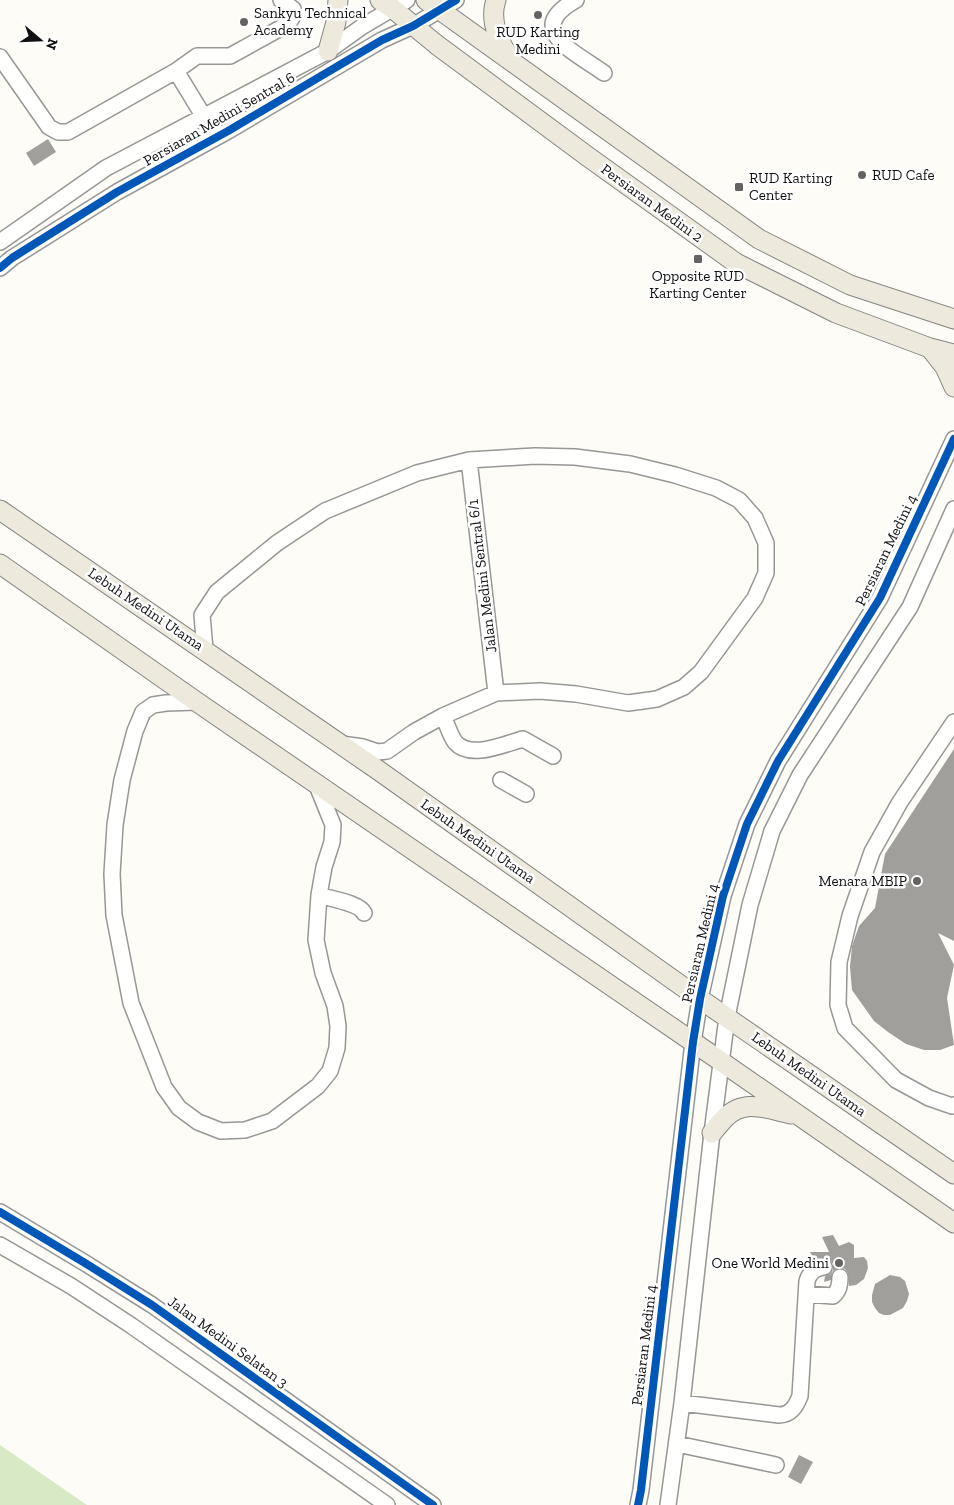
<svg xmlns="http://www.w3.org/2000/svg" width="954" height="1505" viewBox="0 0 954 1505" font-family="'Zilla Slab',serif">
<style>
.forest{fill:#d8eac5}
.building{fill:#a19f9c}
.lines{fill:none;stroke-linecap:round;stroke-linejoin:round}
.minor-casing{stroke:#979795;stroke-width:18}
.major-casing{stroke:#858482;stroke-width:21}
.minor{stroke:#fffffe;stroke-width:15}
.major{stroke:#ede9dc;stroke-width:19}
.cycleway-casing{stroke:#fff;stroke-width:11}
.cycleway{stroke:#0057b8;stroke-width:8}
.poi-dot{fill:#646362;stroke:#fff;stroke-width:2}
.labels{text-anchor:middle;stroke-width:5;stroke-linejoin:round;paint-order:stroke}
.poi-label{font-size:15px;fill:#111;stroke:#fff;text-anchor:start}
.street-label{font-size:15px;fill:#111;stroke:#fff}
</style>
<rect width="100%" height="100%" fill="#fdfcf7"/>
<!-- forest -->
<path class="forest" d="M0,1445l87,60h-87z"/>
<!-- building -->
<path class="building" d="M48,139l8,13 -22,14 -8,-13z
M954,749v192l-16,-8 16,32 -7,33 7,47 -14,5h-16l-18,-6 -18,-12 -14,-11 -22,-31 -2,-23 2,-21 7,-20 16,-18 10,-54z
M833,1235l6,11 10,-4 5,3v13l10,-1 3,4 1,7 -4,11 -8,6 -7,1 -1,-13 -3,-4 -4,-1 -5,1 -4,3 -1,8 -7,2 1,-6 5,-2 3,-4v-6l-3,-4 -4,-2 -12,2 -4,-8h19l-7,-15z
M890,1275l10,2 5,4 4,13 -2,7 -4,7 -13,7h-6l-5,-2 -4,-5 -3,-6v-7l3,-11z
M799,1455l14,7 -12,22 -13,-7z"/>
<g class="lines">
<defs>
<path id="minor" d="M576,0c-54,30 1,53 28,73
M0,57l49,70 9,5h10l108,-61 21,-15h33l58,-32 5,-8v-7l-12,-9
M176,71l28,46
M0,242l106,-74 222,-117 35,-25 44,-26
M0,268l12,-10 105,-66 111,-61 154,-91 31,-14 43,-26
M469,460l27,233
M205,650l-3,-35 15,-23 60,-49 48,-32 92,-38 52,-13 66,-4 40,1 55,7 45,11 41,13 23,12 16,18 11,25v30l-11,25 -54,74 -17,15 -27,12 -29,4 -52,-9 -36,-3 -44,2 -53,23 -29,16 -27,19 -9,1 -15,-5 -22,-3
M197,702l-31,1 -13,2 -10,7 -8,19 -13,49 -7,45 -3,49 2,41 17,88 33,84 15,21 19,14 23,9 24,-1 27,-9 46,-35 12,-15 7,-23 1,-22 -3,-20 -12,-33 -7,-33 3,-45 5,-28 8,-25 1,-17 -17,-42
M443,716c4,8 7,19 12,26 15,18 49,2 68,-3l30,17
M954,722l-54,80 -28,50 -22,64 -11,46 -1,43 7,23 51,52 33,18 23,8 2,-1
M501,780l25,14
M319,895c12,4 40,8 45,18
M0,1212l85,51 67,42 281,200
M0,1245l71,41 61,40 255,179
M807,1294l26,2c6,-5 7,-11 7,-19
M682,1403l97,12c12,0 17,-9 21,-19l7,-115c3,-9 7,-12 17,-14
M677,1444l99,21
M638,1505l3,-15 52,-448 7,-43 23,-103 24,-72 31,-63 102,-163 74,-159
M668,1505l14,-102 30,-270 15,-116 23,-112 22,-74 28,-56 110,-168 44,-98"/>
<path id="major" d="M380,0l12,8 45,37 150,111 149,107 100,50 94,35 24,6
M426,0l333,239 91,46 104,34
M496,0c-7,20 2,40 13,57
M328,51l8,-29 2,-22
M930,348l15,19 9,20
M0,510l378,260 322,229 254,175
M0,564l197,138 496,340 261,181
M712,1133c4,-5 8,-10 13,-15 19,-20 42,-9 66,-4"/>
</defs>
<!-- minor casing -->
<use href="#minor" class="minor-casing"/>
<!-- major casing -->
<use href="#major" class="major-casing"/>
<!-- minor -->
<use href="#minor" class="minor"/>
<!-- major -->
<use href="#major" class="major"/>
<defs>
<path id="cycleway" d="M0,268l12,-10 105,-66 111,-61 154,-91 31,-14 43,-26
M0,1212l85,51 67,42 281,200
M638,1505l3,-15 52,-448 7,-43 23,-103 24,-72 31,-63 102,-163 74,-159"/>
</defs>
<!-- cycleway casing -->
<use href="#cycleway" class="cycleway-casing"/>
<!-- cycleway -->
<use href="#cycleway" class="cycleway"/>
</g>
<!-- markers -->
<g class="poi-dot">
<circle cx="538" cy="15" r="5"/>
<circle cx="244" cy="22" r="5"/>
<circle cx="862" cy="175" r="5"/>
<rect x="734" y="182" width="10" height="10" rx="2.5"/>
<rect x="693" y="254" width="10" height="10" rx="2.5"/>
<circle cx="917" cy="881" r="5"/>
<circle cx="839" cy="1263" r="5"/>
</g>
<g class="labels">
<!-- poi labels -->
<g class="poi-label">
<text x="254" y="18">Sankyu Technical<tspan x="254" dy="17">Academy</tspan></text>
<text x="538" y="37" text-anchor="middle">RUD Karting<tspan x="538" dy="17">Medini</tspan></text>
<text x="872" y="180">RUD Cafe</text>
<text x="749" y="183">RUD Karting<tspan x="749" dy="17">Center</tspan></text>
<text x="698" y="281" text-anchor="middle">Opposite RUD<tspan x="698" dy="17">Karting Center</tspan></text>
<text x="907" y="886" text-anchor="end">Menara MBIP</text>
<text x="829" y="1268" text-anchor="end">One World Medini</text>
</g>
<!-- street labels -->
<g class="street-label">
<text transform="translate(219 119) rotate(-30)" y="5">Persiaran Medini Sentral 6</text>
<text transform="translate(652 203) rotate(36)" y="5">Persiaran Medini 2</text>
<text transform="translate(886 550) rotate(-64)" y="5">Persiaran Medini 4</text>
<text transform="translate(482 576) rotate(-97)" y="5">Jalan Medini Sentral 6/1</text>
<text transform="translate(146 609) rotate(34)" y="5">Lebuh Medini Utama</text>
<text transform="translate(478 841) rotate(35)" y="5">Lebuh Medini Utama</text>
<text transform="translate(700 943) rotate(-77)" y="5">Persiaran Medini 4</text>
<text transform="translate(809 1074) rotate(35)" y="5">Lebuh Medini Utama</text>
<text transform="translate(228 1342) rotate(36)" y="5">Jalan Medini Selatan 3</text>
<text transform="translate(644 1345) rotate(-83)" y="5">Persiaran Medini 4</text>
</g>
</g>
<!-- north arrow -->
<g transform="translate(40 40) rotate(109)" stroke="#ffffff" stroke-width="4" paint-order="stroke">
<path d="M0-4L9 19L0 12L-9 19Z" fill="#111111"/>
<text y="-8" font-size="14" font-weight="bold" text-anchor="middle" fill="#111111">N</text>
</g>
</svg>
